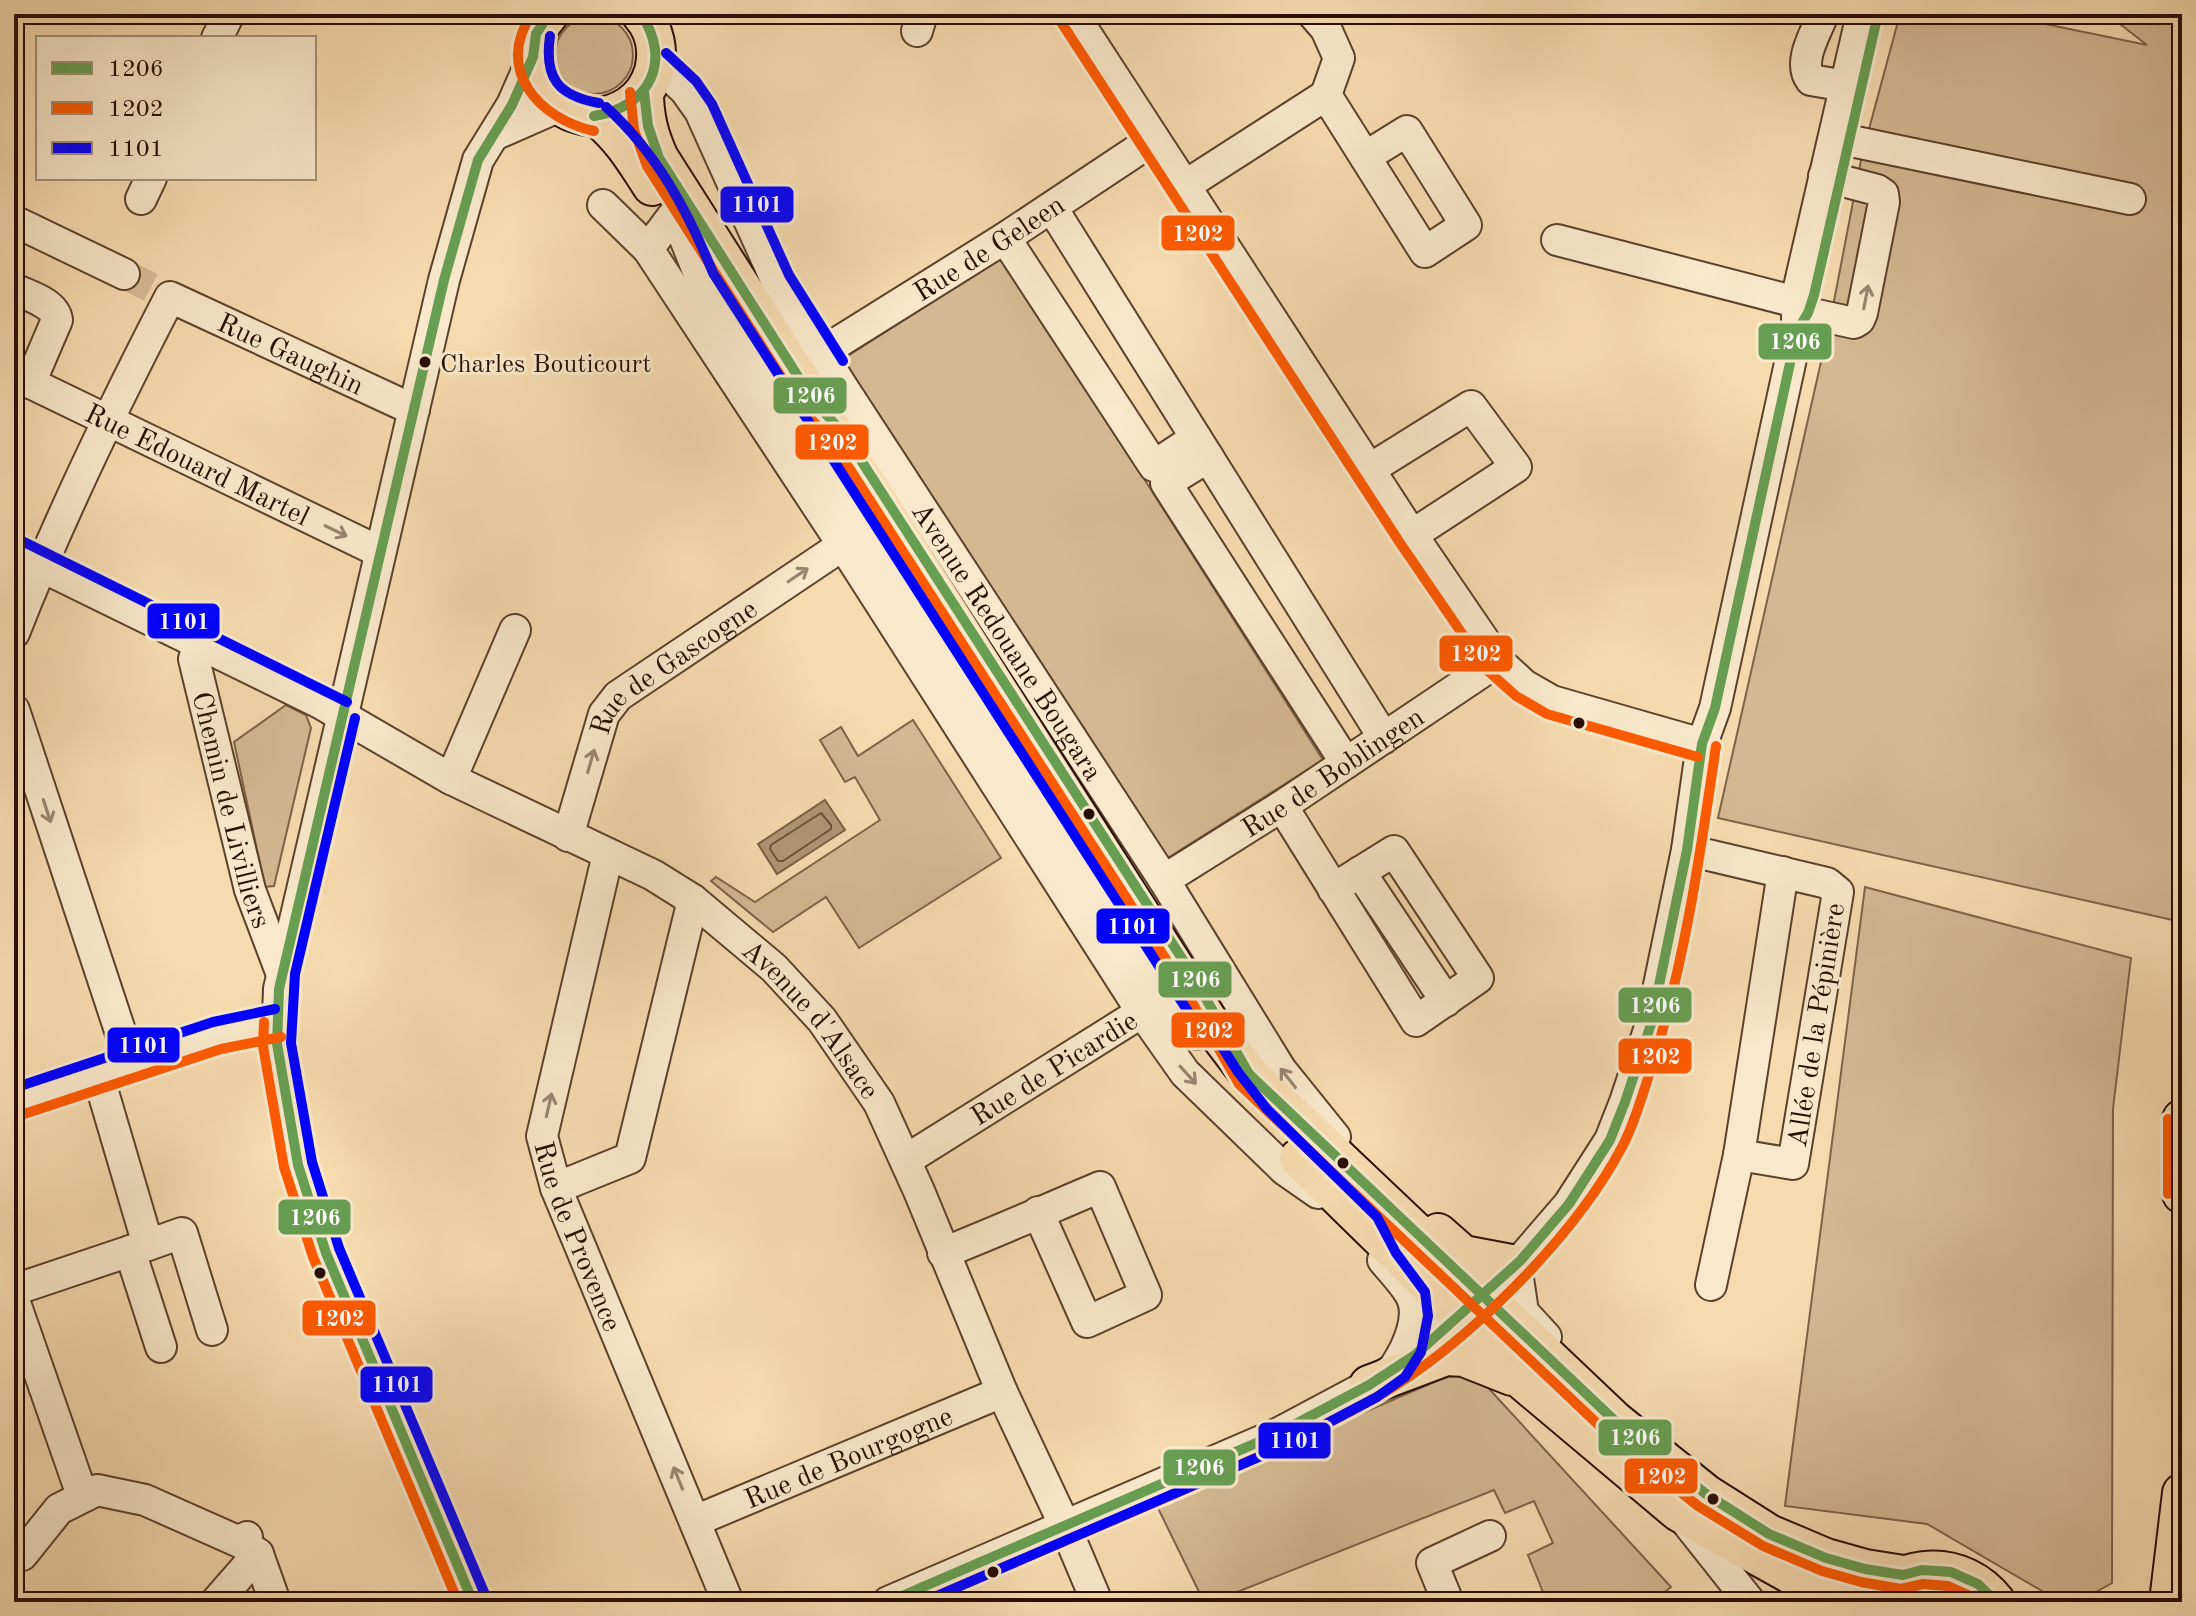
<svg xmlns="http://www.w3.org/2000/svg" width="2196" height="1616" viewBox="0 0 2196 1616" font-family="'Old Standard TT',serif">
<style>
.green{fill:#d3b892;stroke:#7e624a;stroke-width:2}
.water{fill:#b09575;stroke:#7a5f47;stroke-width:2}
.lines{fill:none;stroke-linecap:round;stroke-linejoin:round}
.shore{stroke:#6c513c;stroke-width:2}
.minor-tunnel{stroke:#d7bc95;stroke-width:30;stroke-dasharray:30 15;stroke-linecap:butt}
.minor-casing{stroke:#5c402e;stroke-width:34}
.major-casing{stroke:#280d03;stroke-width:42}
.minor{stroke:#f9e8cb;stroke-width:30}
.major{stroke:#f6dbaf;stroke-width:38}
.bus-1-casing{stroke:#f9e8cb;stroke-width:16}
.bus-2-casing{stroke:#f9e8cb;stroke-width:16}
.bus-3-casing{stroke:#f9e8cb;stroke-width:16}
.bus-1{stroke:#679e51;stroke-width:10}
.bus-2{stroke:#ff5a00;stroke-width:10}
.bus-3{stroke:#00f;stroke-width:10}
.oneway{stroke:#9b8571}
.bus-dot{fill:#280d03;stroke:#f9e8cb;stroke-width:3}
.labels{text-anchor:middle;stroke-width:6;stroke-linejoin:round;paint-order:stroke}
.bus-label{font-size:26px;fill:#280d03;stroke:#f9e8cb;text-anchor:start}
.street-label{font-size:28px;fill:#280d03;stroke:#f9e8cb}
.line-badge{stroke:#f9e8cb;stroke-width:3}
.badge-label{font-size:22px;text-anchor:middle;font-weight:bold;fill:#fff}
</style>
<rect width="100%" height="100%" fill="#f6dbaf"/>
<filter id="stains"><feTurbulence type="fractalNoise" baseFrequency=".0025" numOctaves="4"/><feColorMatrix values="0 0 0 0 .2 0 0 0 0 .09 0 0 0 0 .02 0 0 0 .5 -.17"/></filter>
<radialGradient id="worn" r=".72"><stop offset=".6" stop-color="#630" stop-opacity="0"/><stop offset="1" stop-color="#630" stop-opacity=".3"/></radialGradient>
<!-- green -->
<path class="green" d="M1900,14h97l150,31 -40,-31h75v831l-5,76 -459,-103 112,-496 32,-167z
M555 55a39 39 0 1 1 78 0a39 39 0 1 1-78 0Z
M1003,257l320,503 -160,101 -320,-502z
M286,705l20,10 5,13 -37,158 -9,1 -31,-145z
M913,720l88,138 -142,90 -33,-51 -53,35 -62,-51 5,-4 39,25 125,-82 -25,-43 -10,5 -25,-42 21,-13 17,29z
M1865,887l266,71 -18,151 -1,474 -34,19h-17l-134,-78 -142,-18z
M1469,1367l202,220 -18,15h-106l-19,-47 25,-12 -19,-42 -29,12 -11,-23 -282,112h-8l-49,-100z"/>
<!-- water -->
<path class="water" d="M825,800l20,30 -68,44 -19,-30z"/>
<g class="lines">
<!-- shore -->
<path class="shore" d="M821,813l10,12v4l-48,32h-5l-8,-12 1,-4z"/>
<!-- minor-tunnel -->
<path class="minor-tunnel" d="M124,274l46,23"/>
<defs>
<g id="minor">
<path d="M1073,14l339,521 86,126 26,24 28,16 150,43"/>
<path d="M1313,14l13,15 13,29 -13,37"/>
<path d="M1823,14c-7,19 -26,48 -12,66l35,6"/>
<path d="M917,31l5,-17"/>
<path d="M217,38l12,-24"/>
<path id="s1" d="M656,63l29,27 15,21 77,171 64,103 323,495 117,190 54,67"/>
<path d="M494,135l66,-29"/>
<path d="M1851,141l279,58"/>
<path d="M1186,185l140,-90 99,157 41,-27 -59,-94 -42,26"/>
<path d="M141,199l10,-21"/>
<path d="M603,205l45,44 195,296 299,467 43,61 100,97 33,23"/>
<path d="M1052,208l332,530"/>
<path d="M14,221l110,53"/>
<path d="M684,236l17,43 478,744 18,11"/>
<path d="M1005,238l149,228 42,-28"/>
<path d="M1557,240l239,62 12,11 46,10 5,-3 3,-7 22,-111 -1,-8 -6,-4 -53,-14"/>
<path d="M648,249l24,-32"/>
<path d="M14,289c15,7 41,14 43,31l-27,63"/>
<path id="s2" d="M821,353l184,-115 149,-99"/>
<path id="s3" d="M14,375l366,177"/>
<path d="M1208,457l-42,26 180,280"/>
<path d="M1370,469l101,-63 45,61 -104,68"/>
<path id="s4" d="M14,553l306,150 131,76 202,96 40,25 81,68 48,52 57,83 40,88 83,201 62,132 33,78"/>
<path id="s5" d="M14,633c45,-115 99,-226 156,-336l244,113"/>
<path id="s6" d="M198,645l-4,14 56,231 31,82"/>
<path d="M14,710l117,354"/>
<path d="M451,779l64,-149"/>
<path d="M1282,806l134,215 62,-43 -84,-127 -61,38"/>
<path id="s7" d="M568,836l36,-122 14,-18 225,-151"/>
<path d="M1687,850l140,33 11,9 -45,272 -54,-9 -28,130"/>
<path id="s8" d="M608,854l-66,282 14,52 172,414"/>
<path d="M1360,872l86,129"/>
<path id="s9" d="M1164,880l118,-74 216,-145"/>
<path d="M14,1103l203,-68 61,-12"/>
<path d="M1739,1155l44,-283"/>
<path id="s10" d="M906,1160l236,-148"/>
<path d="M556,1188l74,-30 63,-258"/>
<path d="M148,1245l34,-12 30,97"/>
<path d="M130,1251l31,96"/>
<path d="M943,1253c53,-21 105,-44 157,-66l46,108 -59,27 -49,-110"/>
<path d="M1383,1260c9,11 20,22 27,34 13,21 -3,54 -14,71"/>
<path d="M1516,1265l7,47 23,25"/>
<path d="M14,1290l134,-45 -50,-170"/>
<path d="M14,1300l68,195"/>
<path d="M1685,1520l65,82"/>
<path id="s11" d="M695,1521l307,-129"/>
<path d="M258,1554l17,48"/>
<path d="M22,1555l37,-46 38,-19 48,10 99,44"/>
<path d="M216,1602l42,-48 -14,-10 3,-7"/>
<path d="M473,1602l-147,-349 -28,-88 -21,-121 2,-55 165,-709 34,-120 34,-55 21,-48"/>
<path d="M888,1602l387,-167 94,-50 46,-30 45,-38 60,-56 49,-57 41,-64 15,-38 26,-78 36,-174 15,-106 13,-36 82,-377v-35l65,-282"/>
<path d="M1448,1602l-16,-39 58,-27"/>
</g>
<path id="major" d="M549,14c-49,53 20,131 80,92 12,-8 21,-21 25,-35 5,-20 1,-41 -13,-57
M644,92c0,25 5,44 15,66l548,861 42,55 366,347 91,73 63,40 57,24 39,11 38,6
M597,117c24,19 39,44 55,69
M2182,1119v75
M1299,1158l182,178 41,44 157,132 162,90
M1438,1233l25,22 53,10
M1369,1385l77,-29 18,1 48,19
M1868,1602c33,-41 95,-43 128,0
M2169,1602l13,-109"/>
</defs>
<!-- minor casing -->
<use href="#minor" class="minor-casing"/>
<!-- major casing -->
<use href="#major" class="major-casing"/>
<!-- minor -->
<use href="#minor" class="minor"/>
<!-- major -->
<use href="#major" class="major"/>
<defs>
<path id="bus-1" d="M644,92l4,34 11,32 154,242 31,34 346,537 59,103 366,347 91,73 63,40 57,24 39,11 38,6 19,-5 29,2 27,12 18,18
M594,116c55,-9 79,-54 47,-102
M473,1602l-147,-349 -28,-88 -21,-121 2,-55 165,-709 34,-120 34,-55 21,-48 3,-23 13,-20
M888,1602l387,-167 94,-50 46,-30 105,-94 49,-57 41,-64 15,-38 26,-78 36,-174 15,-106 13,-36 82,-377 11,-18 6,-18 64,-281"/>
<path id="bus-2" d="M532,14c-38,55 7,105 62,117
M1061,22l339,521 87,127 29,26 31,18 151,43
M630,92l4,38 13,36 154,242 32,35 345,535 61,106 366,347 93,75 65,40 59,25 39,11 40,7 22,-5 25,2 22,10 6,6
M264,1022l-1,24 21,121 29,90 145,345
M18,1116l203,-67 60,-12
M2168,1119v75
M923,1602c76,-33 152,-65 228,-98 76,-33 152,-65 224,-106 89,-51 199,-160 247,-251 12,-22 19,-48 27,-72 35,-106 51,-219 67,-329"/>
<path id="bus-3" d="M550,36c-6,42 8,60 49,67
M666,53l30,28 16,23 77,171 54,86
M606,107c50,45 82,104 107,166l476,740 19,12 30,47 29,37 110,108 19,36 29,39 3,24 -7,36 -16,25 -28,20 -95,50 -359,155
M20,540l327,162
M355,718l-60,256 -4,69 21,119 27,86 147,349
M14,1088l199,-66 62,-13"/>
</defs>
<!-- bus-1 casing -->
<use href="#bus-1" class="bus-1-casing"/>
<!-- bus-2 casing -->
<use href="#bus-2" class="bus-2-casing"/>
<!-- bus-3 casing -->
<use href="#bus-3" class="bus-3-casing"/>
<!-- bus-1 -->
<use href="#bus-1" class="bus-1"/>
<!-- bus-2 -->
<use href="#bus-2" class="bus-2"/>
<!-- bus-3 -->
<use href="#bus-3" class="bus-3"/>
</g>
<!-- one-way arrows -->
<defs><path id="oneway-shaft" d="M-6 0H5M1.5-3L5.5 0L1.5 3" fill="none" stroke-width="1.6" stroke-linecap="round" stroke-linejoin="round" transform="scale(2)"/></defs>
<g class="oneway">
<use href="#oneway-shaft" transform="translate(1866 297) rotate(-79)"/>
<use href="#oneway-shaft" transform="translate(336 531) rotate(26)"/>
<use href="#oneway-shaft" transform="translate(798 575) rotate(-34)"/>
<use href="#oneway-shaft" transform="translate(591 761) rotate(-74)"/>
<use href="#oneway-shaft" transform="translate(47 811) rotate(72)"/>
<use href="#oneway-shaft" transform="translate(1188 1075) rotate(48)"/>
<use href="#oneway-shaft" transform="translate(1288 1078) rotate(-128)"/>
<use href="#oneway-shaft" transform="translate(549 1105) rotate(-77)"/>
<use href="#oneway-shaft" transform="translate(678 1478) rotate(-112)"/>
</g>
<!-- markers -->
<g class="bus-dot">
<circle cx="425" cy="362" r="7"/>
<circle cx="1579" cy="723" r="7"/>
<circle cx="1089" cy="814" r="7"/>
<circle cx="1343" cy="1163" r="7"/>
<circle cx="320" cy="1273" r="7"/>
<circle cx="1713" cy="1499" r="7"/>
<circle cx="993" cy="1572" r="7"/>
</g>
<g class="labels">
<!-- bus labels -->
<g class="bus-label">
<text x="440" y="372">Charles Bouticourt</text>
</g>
<!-- street labels -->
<g class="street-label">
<text dy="10" stroke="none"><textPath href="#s2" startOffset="198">Rue de Geleen</textPath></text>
<text dy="10" stroke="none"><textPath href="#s5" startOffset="504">Rue Gaughin</textPath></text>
<text dy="10" stroke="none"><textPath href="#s3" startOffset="204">Rue Edouard Martel</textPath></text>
<text dy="10" stroke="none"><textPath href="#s1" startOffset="680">Avenue Redouane Bougara</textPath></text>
<text dy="10" stroke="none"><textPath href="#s7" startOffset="210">Rue de Gascogne</textPath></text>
<text dy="10" stroke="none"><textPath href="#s9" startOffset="200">Rue de Boblingen</textPath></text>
<text dy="10" stroke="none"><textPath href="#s6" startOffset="170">Chemin de Livilliers</textPath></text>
<text dy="10" stroke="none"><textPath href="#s4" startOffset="932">Avenue d'Alsace</textPath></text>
<text transform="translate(1815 1025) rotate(-81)" y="10">Allée de la Pépinière</text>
<text dy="10" stroke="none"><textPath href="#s10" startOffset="174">Rue de Picardie</textPath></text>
<text dy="10" stroke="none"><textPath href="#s8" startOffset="396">Rue de Provence</textPath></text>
<text dy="10" stroke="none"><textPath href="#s11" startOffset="166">Rue de Bourgogne</textPath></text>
</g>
</g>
<g class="line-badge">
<rect x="719" y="185" width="76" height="39" rx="8" fill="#00f"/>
<rect x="1160" y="214" width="76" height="38" rx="8" fill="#ff5a00"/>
<rect x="1757" y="322" width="76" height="39" rx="8" fill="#679e51"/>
<rect x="772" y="376" width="76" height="39" rx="8" fill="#679e51"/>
<rect x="794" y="423" width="76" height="38" rx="8" fill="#ff5a00"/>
<rect x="146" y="602" width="75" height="38" rx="8" fill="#00f"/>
<rect x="1438" y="634" width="76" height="39" rx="8" fill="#ff5a00"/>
<rect x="1095" y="907" width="76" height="38" rx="8" fill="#00f"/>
<rect x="1157" y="960" width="76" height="39" rx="8" fill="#679e51"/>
<rect x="1617" y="986" width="76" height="38" rx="8" fill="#679e51"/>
<rect x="1170" y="1011" width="76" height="38" rx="8" fill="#ff5a00"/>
<rect x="106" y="1026" width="75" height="38" rx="8" fill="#00f"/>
<rect x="1617" y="1037" width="76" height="38" rx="8" fill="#ff5a00"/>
<rect x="277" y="1198" width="75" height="38" rx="8" fill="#679e51"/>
<rect x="301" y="1299" width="76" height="38" rx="8" fill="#ff5a00"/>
<rect x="359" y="1365" width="75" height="39" rx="8" fill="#00f"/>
<rect x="1597" y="1418" width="76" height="39" rx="8" fill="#679e51"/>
<rect x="1257" y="1421" width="75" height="39" rx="8" fill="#00f"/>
<rect x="1162" y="1448" width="75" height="39" rx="8" fill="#679e51"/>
<rect x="1623" y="1457" width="76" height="38" rx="8" fill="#ff5a00"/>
</g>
<g class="badge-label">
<text x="757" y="212">1101</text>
<text x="1198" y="241">1202</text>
<text x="1795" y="349">1206</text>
<text x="810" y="403">1206</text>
<text x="832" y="450">1202</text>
<text x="184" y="629">1101</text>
<text x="1476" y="661">1202</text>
<text x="1133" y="934">1101</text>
<text x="1195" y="987">1206</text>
<text x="1655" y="1013">1206</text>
<text x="1208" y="1038">1202</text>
<text x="144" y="1053">1101</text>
<text x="1655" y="1064">1202</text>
<text x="315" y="1225">1206</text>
<text x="339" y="1326">1202</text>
<text x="397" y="1392">1101</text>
<text x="1635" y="1445">1206</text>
<text x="1295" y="1448">1101</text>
<text x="1199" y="1475">1206</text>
<text x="1661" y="1484">1202</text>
</g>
<!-- margin -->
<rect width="2196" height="1616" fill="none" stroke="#f6dbaf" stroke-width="48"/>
<rect x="16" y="16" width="2164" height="1584" fill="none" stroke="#280d03" stroke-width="4"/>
<rect x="24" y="24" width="2148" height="1568" fill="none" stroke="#280d03" stroke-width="2"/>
<!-- legend -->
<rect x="36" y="36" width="280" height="144" fill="#f9e8cb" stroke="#a5907b" stroke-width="2"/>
<rect x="52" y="62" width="40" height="12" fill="#679e51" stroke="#a5907b" stroke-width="2"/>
<text x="108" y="76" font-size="24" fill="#280d03">1206</text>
<rect x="52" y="102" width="40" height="12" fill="#ff5a00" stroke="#a5907b" stroke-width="2"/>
<text x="108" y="116" font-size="24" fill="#280d03">1202</text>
<rect x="52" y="142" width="40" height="12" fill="#0000ff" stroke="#a5907b" stroke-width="2"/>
<text x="108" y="156" font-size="24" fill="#280d03">1101</text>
<rect width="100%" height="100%" filter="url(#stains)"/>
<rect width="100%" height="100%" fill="url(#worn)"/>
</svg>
